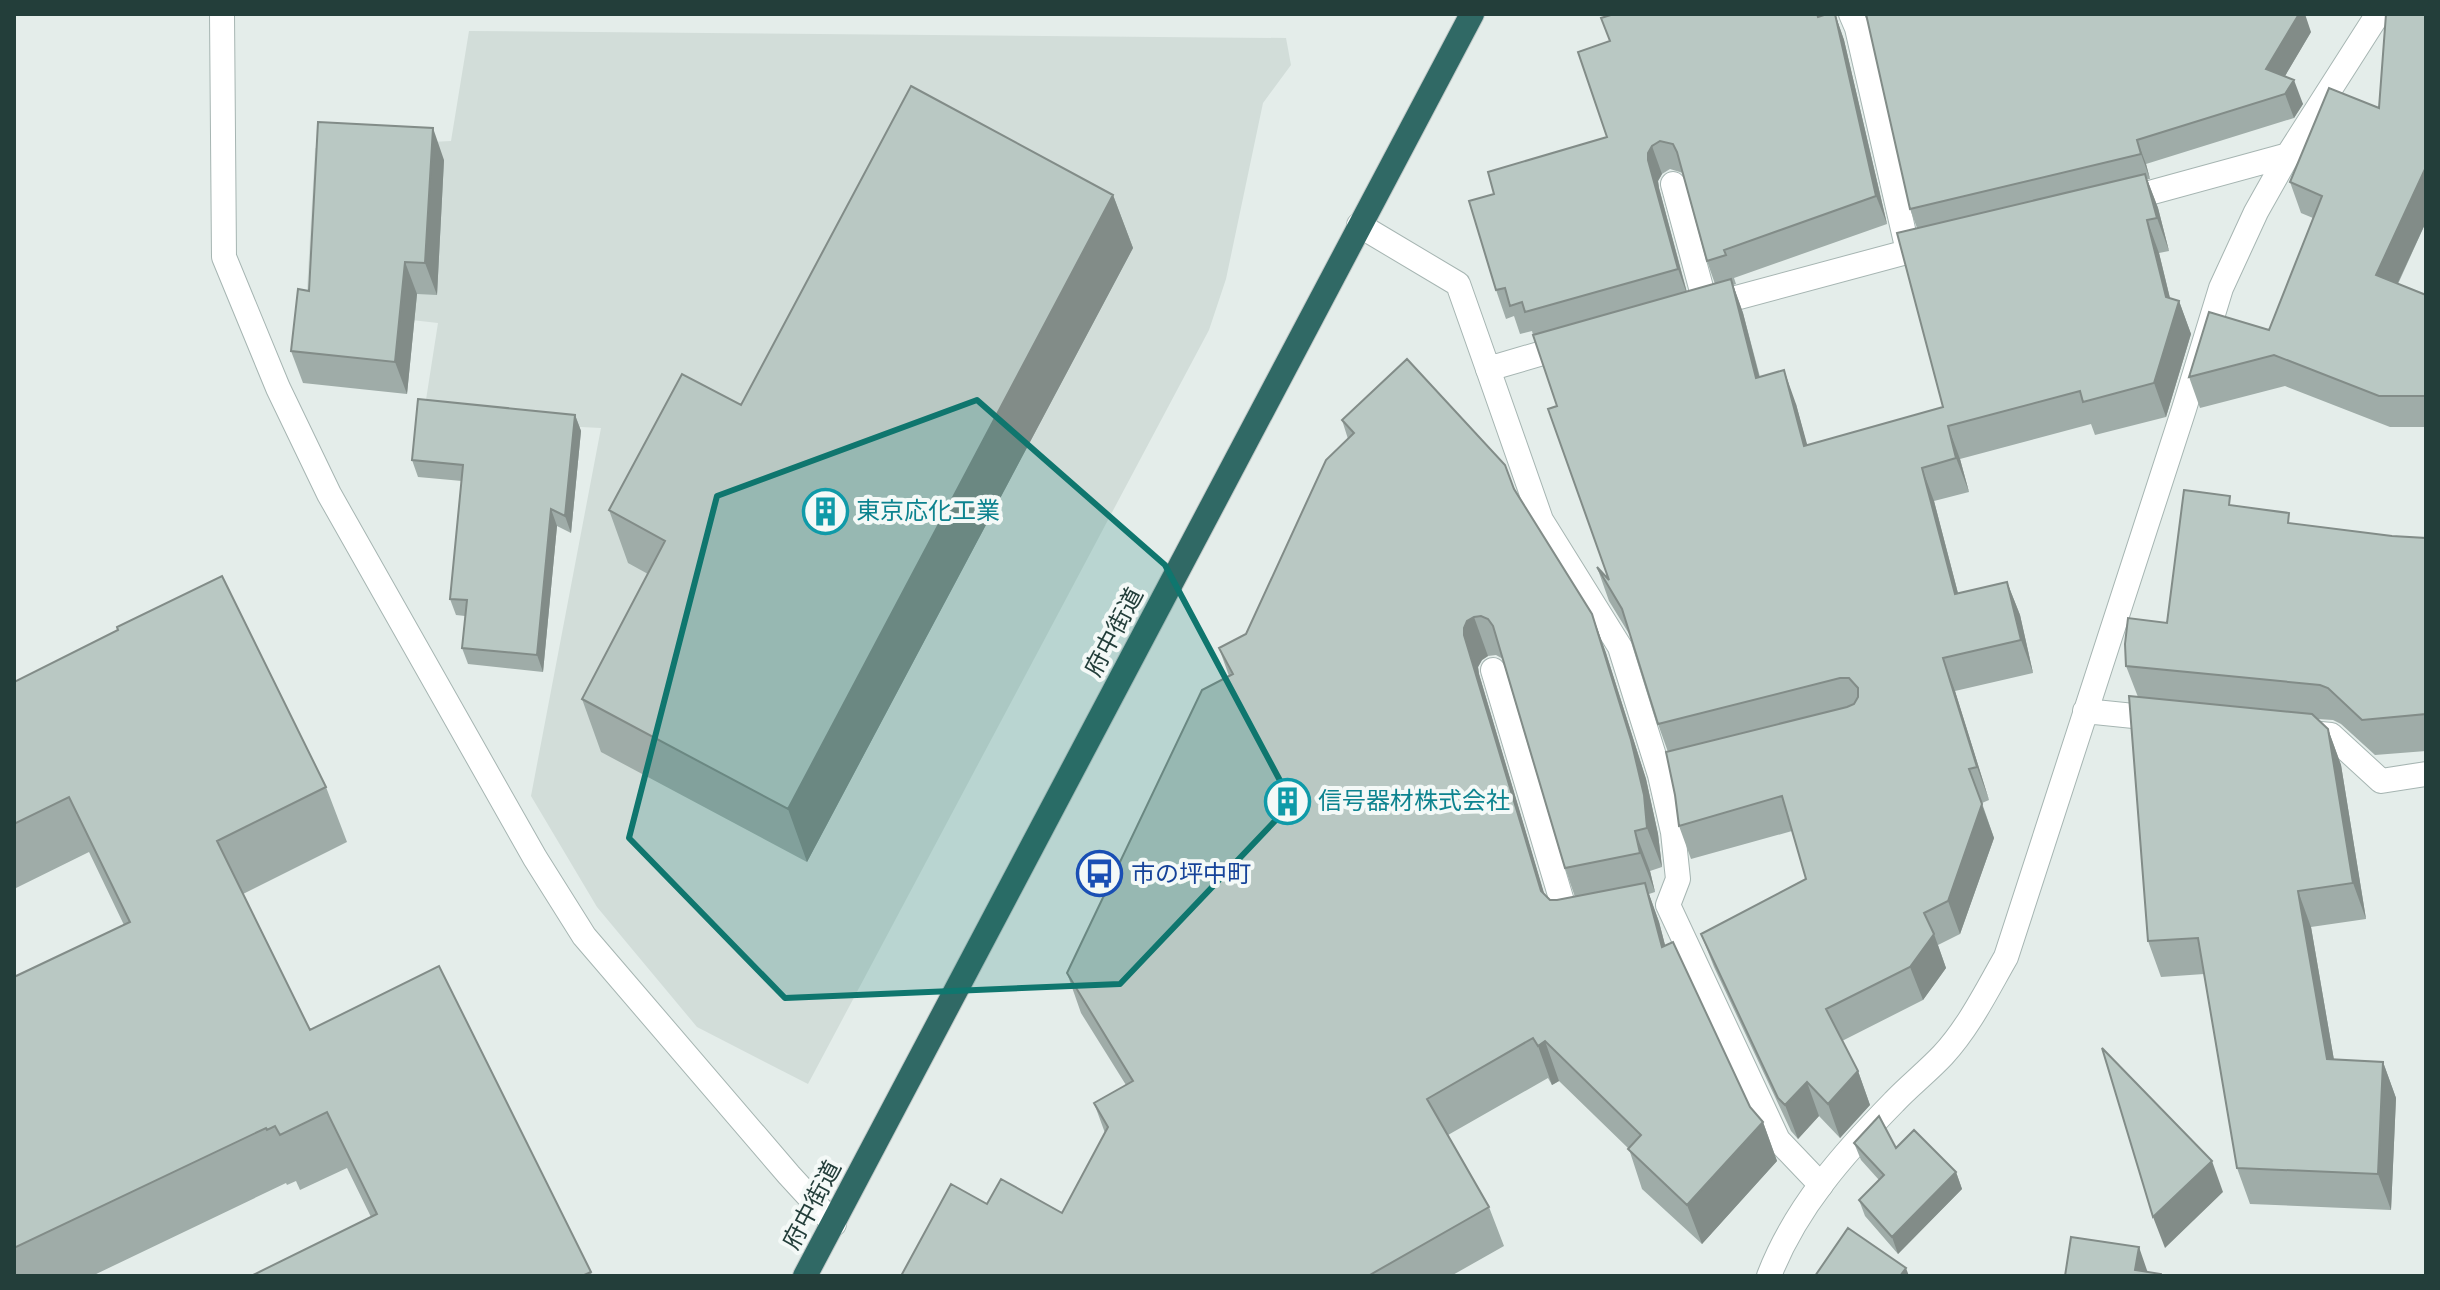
<svg xmlns="http://www.w3.org/2000/svg" width="2440" height="1290" viewBox="0 0 2440 1290" font-family="Ubuntu,'Noto Sans JP',sans-serif">
<style>
.built{fill:#d2ddd9}
.lines{fill:none;stroke-linecap:round;stroke-linejoin:round}
.lane-casing{stroke:#a6b5b2;stroke-width:26}
.street-casing{stroke:#a6b5b2;stroke-width:26}
.highway-casing{stroke:#c1c9c8;stroke-width:26}
.lane{stroke:#fff;stroke-width:24}
.street{stroke:#fff;stroke-width:24}
.highway{stroke:#306965;stroke-width:24}
.wall{fill:#9faca8;fill-rule:evenodd}
.shaded-wall{fill:#828c88}
.building{fill:#b9c8c3;stroke:#828c88;stroke-width:2}
.marked{fill:#0f766e;fill-opacity:0.2;stroke:#0f766e;stroke-width:6;stroke-linejoin:round}
.labels{text-anchor:middle;stroke-width:8;stroke-linejoin:round;paint-order:stroke}
.culture-label{font-size:24px;fill:#0d838f;stroke:#f4f9f7;text-anchor:start}
.street-label{font-size:24px;fill:#233e3a;stroke:#f4f9f7}
.transit-label{font-size:24px;fill:#164399;stroke:#f4f9f7;text-anchor:start}
</style>
<rect width="100%" height="100%" fill="#e4edea"/>
<!-- built -->
<path class="built" d="M469,31l817,7 5,27 -28,38 -37,176 -17,51 -401,754 -111,-57 -100,-120 -66,-111 70,-368 -178,-9 15,-96 -132,-15 9,-160 136,-7z"/>
<g class="lines">
<defs>
<path id="lane" d="M1673,184l33,122
M1488,369l53,151 79,127 40,128 13,57 5,47 -10,26 110,235 43,45
M1493,670l76,255 3,-1"/>
<path id="street" d="M222,14l2,243 54,131 51,106 206,364 49,78 205,239 45,49
M1851,14l6,14 51,223
M2120,201l168,-46
M1359,225l99,59 30,85 82,-24
M1706,306l227,-61
M2085,711l78,8
M2299,732l32,3 50,46 45,-7
M1769,1276c26,-68 75,-123 125,-174 15,-16 33,-30 49,-47 26,-28 44,-65 63,-98l178,-548 37,-121 35,-76 32,-57 90,-141"/>
<path id="highway" d="M805,1276l667,-1262"/>
</defs>
<!-- lane casing -->
<use href="#lane" class="lane-casing"/>
<!-- street casing -->
<use href="#street" class="street-casing"/>
<!-- highway casing -->
<use href="#highway" class="highway-casing"/>
<!-- lane -->
<use href="#lane" class="lane"/>
<!-- street -->
<use href="#street" class="street"/>
<!-- highway -->
<use href="#highway" class="highway"/>
</g>
<!-- wall -->
<path class="wall" d="M1835,14l9,26 43,184 -153,54 2,6 -3,1 10,28 17,64 36,27 11,42 136,-39 -26,-179 -7,-19 401,-177 -26,44 18,28 -9,14 -148,46 4,15h-3l11,29 11,43 -10,2 11,45 9,3 12,33 -25,83 -71,18 -4,-11 -131,35 9,33 -35,9 24,92 49,-11 13,33 13,58 -78,18 34,109 -7,3 12,35 -34,96 -22,11 8,23 -23,32 -81,41 16,30 12,34 -30,33 -21,-22 -21,23 -7,-8 -77,-164 -13,-33 105,-55 -14,-48 -101,28 -12,-33 -4,-31 -7,-43 -10,-28 -27,-87 -22,-36 -12,-34 12,13 -52,-174 -24,-71 -1,-4 -12,3 -6,-18 -8,3 -10,-29 -2,-96 113,-57 211,-120zM1670,169l13,4 24,88 8,23 -28,8 -28,-104 -1,-7 4,-7z
M444,160l-7,135 -20,-1 -10,100 -104,-11 -12,-32 18,-60z
M2290,182l136,40 -28,62 28,11v132h-36l-105,-41 -85,22 -11,-31 80,-47 44,-112 -12,-5z
M1113,195l20,53 -326,614 -206,-110 -19,-53 66,-125 -20,-11 -19,-53 132,-105z
M575,415l6,16 -10,102 -14,-7 -14,146 -75,-8 -6,-16 3,-32 -9,-1 -6,-16 12,-118 -44,-4 -6,-17z
M1342,420l172,69 78,125 14,39 40,126 12,55 4,33 -12,4 5,21 -6,2 10,28 6,23 85,162 13,15 14,39 -75,83 -60,-55 -13,-40 -70,-68 -7,4 -4,-7 -100,57 41,72 15,39 -53,30h-550l86,-72 75,9 43,-80 -11,-30 32,-18 -45,-72 -14,-40 162,-297 -10,-28 27,-14 102,-195zM1496,655l7,4 62,209 10,29 -18,3h-7l-6,-6 -65,-220 -1,-7 4,-7 6,-4z
M2233,506l60,18 99,12 34,2v213l-51,4 -34,-31 -8,-4 -16,-1 11,10 13,36 25,154 -55,8 23,133 49,2 13,36 -5,112 -141,-6 -13,-36 -33,-194 -43,3 -13,-36 -10,-244 -12,-31 41,-43z
M14,682l312,105 21,55 -104,52 67,136 281,242 1,4h-341l120,-59 -24,-49 -47,22 -4,-9 -9,4 -1,-2 -194,93h-76l-2,-3v-296l110,-52 -35,-73 -75,37z
M1854,1143l42,5 60,24 6,17 -64,65 -33,-38 -6,-16 20,-20 -18,-20z"/>
<!-- shaded-wall -->
<path class="shaded-wall" d="M1835,14l9,26 43,184 -11,-28z
M2299,14h6l6,18 -36,61 -9,-24z
M2294,80l9,24 -9,14 -9,-24z
M433,128l11,32 -7,135 -12,-32z
M2137,140l9,24 4,15 -9,-25z
M1652,146l10,28 -4,7 1,7 29,109 -10,-28 -30,-109v-7z
M2426,167v55l-39,84 -11,-31z
M2145,174l13,34 11,43 -12,-33z
M1113,195l20,53 -326,614 -19,-53z
M2147,220l12,33 15,62 5,-14 12,33 -25,83 -12,-34 12,-86z
M405,262l12,32 -10,100 -12,-32z
M1731,279l12,34 25,98 -12,-33z
M1784,370l12,34 21,76 -13,-34z
M575,415l6,16 -10,102 -6,-17z
M1948,426l12,33 9,33 -13,-34z
M1922,468l12,33 33,127 -12,-34z
M551,509l6,17 -14,146 -6,-17z
M2007,582l13,33 13,58 -12,-33z
M1592,614l14,39 40,126 12,55 4,33 -15,-39z
M1474,617l14,39 -6,4 -4,7 1,7 76,256 -14,-39 -77,-256v-7l3,-7z
M1943,658l12,33 34,109 -12,-33z
M2328,729l13,36 25,154 -13,-36z
M1969,769l25,69 -34,96 -12,-33z
M1635,831l15,40 5,21 -15,-39z
M1645,883l14,39 17,65 -14,-40z
M2298,891l13,36 29,168 -13,-36z
M1934,934l12,34 -23,32 -13,-33z
M1545,1041l14,40 -7,4 -14,-39z
M2383,1062l13,36 -5,112 -13,-36z
M1858,1071l12,34 -30,33 -12,-34z
M1807,1082l12,34 -21,23 -13,-34z
M1763,1122l14,39 -75,83 -15,-39z
M2212,1161l11,31 -58,56 -12,-31z
M1956,1172l6,17 -64,65 -6,-17z
M2139,1247l10,29 -14,-6z
M1906,1268l3,8h-9z"/>
<!-- building -->
<path class="building" d="M1614,14h203l1,3 9,-3h8l41,182 -152,54 2,5 -19,6 -30,-109 -4,-8 -13,-3 -8,5 -4,7v7l30,109 -153,43 -3,-10 -12,4 -5,-18 -9,2 -27,-89 25,-7 -6,-22 119,-35 -29,-85 32,-11 -9,-23z
M1866,14h433l-33,55 28,11 -9,14 -148,46 4,14 -231,55z
M2386,14h40v153l-50,108 50,20v101h-47l-105,-41 -85,22 20,-65 60,18 53,-134 -32,-14 39,-94 50,20z
M911,86l202,109 -325,614 -206,-110 83,-158 -56,-31 73,-136 59,31z
M318,122l115,6 -8,135 -20,-1 -10,100 -104,-11 7,-62 11,2z
M2145,174l12,44 -10,2 19,77 13,4 -25,82 -71,19 -3,-11 -132,35 8,32 -34,10 33,126 52,-12 14,58 -78,18 34,109 -8,2 13,35 -34,97 -24,12 10,21 -24,33 -84,42 32,62 -30,33 -21,-22 -22,23 -7,-7 -77,-164 105,-55 -24,-83 -103,30 -4,-31 -9,-43 181,-45 7,-3 4,-7v-9l-9,-10h-9l-182,46 -36,-115 -25,-42 12,13 -61,-171 9,-3 -24,-71 198,-56 25,99 28,-8 20,76 139,-39 -46,-174z
M1407,359l98,106 9,24 78,125 39,126 13,55 3,33 -12,3 5,22 -75,15 -72,-242 -5,-7 -7,-3 -7,1 -7,4 -3,7v7l77,256 9,9h7l88,-17 17,64 11,-5 77,165 13,15 -76,83 -59,-56 13,-14 -96,-94 -7,5 -5,-8 -106,61 62,108 -121,69h-467l50,-92 36,20 14,-25 61,34 46,-86 -14,-24 39,-22 -66,-108 135,-283 31,-16 -14,-26 27,-14 80,-174 28,-27 -12,-13z
M418,399l157,16 -10,101 -14,-7 -14,146 -75,-7 5,-48 -17,-1 13,-134 -51,-5z
M2184,490l46,6 -1,9 60,8 -1,10 104,13 34,2v176l-64,6 -34,-32 -8,-3 -194,-19 -1,-22 3,-26 39,5z
M222,576l104,211 -109,54 93,189 129,-64 152,306 -9,4h-331l126,-62 -50,-102 -47,23 -5,-9 -8,4 -1,-2 -252,120v-271l116,-55 -61,-125 -55,27v-142l104,-52 -1,-3z
M2129,696l183,18 16,15 25,154 -55,8 29,168 56,3 -5,112 -141,-6 -39,-230 -50,3z
M2102,1048l110,113 -59,56z
M1879,1116l17,32 18,-18 42,42 -64,65 -33,-37 25,-25 -30,-32z
M1848,1228l58,40 -6,8h-85z
M2071,1237l68,10 -4,23 26,4v2h-96z"/>
<!-- marked area -->
<path class="marked" d="M977,400l188,165 127,238 -172,181 -335,14 -156,-160 88,-342z"/>
<!-- icons -->
<defs>
<symbol id="building-ring" viewBox="-11 -11 22 22"><circle r="9.5" fill="#f4f9f7" stroke="#0f9aa8" stroke-width="1.5"/><path d="M-4-6H4V6H1V3H-1V6H-4ZM-2.5-4.3h1.7v1.8h-1.7ZM.8-4.3h1.7v1.8H.8ZM-2.5-1h1.7V.8h-1.7ZM.8-1h1.7V.8H.8Z" fill="#0f9aa8"/></symbol>
<symbol id="bus-ring" viewBox="-11 -11 22 22"><circle r="9.5" fill="#f4f9f7" stroke="#1a4fb4" stroke-width="1.5"/><path d="M-5-6H5V4H4V6H2V4H-2V6H-4V4H-5ZM-3.5-4V0h7V-4ZM-3.5 1.2v1.5H-2V1.2ZM2 1.2v1.5H3.5V1.2Z" fill="#1a4fb4"/></symbol>
</defs>
<g fill-rule="evenodd">
<use href="#building-ring" x="800" y="486" width="51" height="51"/>
<use href="#building-ring" x="1262" y="776" width="51" height="51"/>
<use href="#bus-ring" x="1074" y="848" width="51" height="51"/>
</g>
<g class="labels">
<!-- culture labels -->
<g class="culture-label">
<text x="856" y="519">東京応化工業</text>
<text x="1318" y="809">信号器材株式会社</text>
</g>
<!-- street labels -->
<g class="street-label">
<text transform="translate(1114 632) rotate(-62)" y="8">府中街道</text>
<text transform="translate(812 1205) rotate(-62)" y="8">府中街道</text>
</g>
<!-- transit labels -->
<g class="transit-label">
<text x="1131" y="882">市の坪中町</text>
</g>
</g>
<!-- border -->
<rect width="2440" height="1290" fill="none" stroke="#233e3a" stroke-width="32"/>
</svg>
